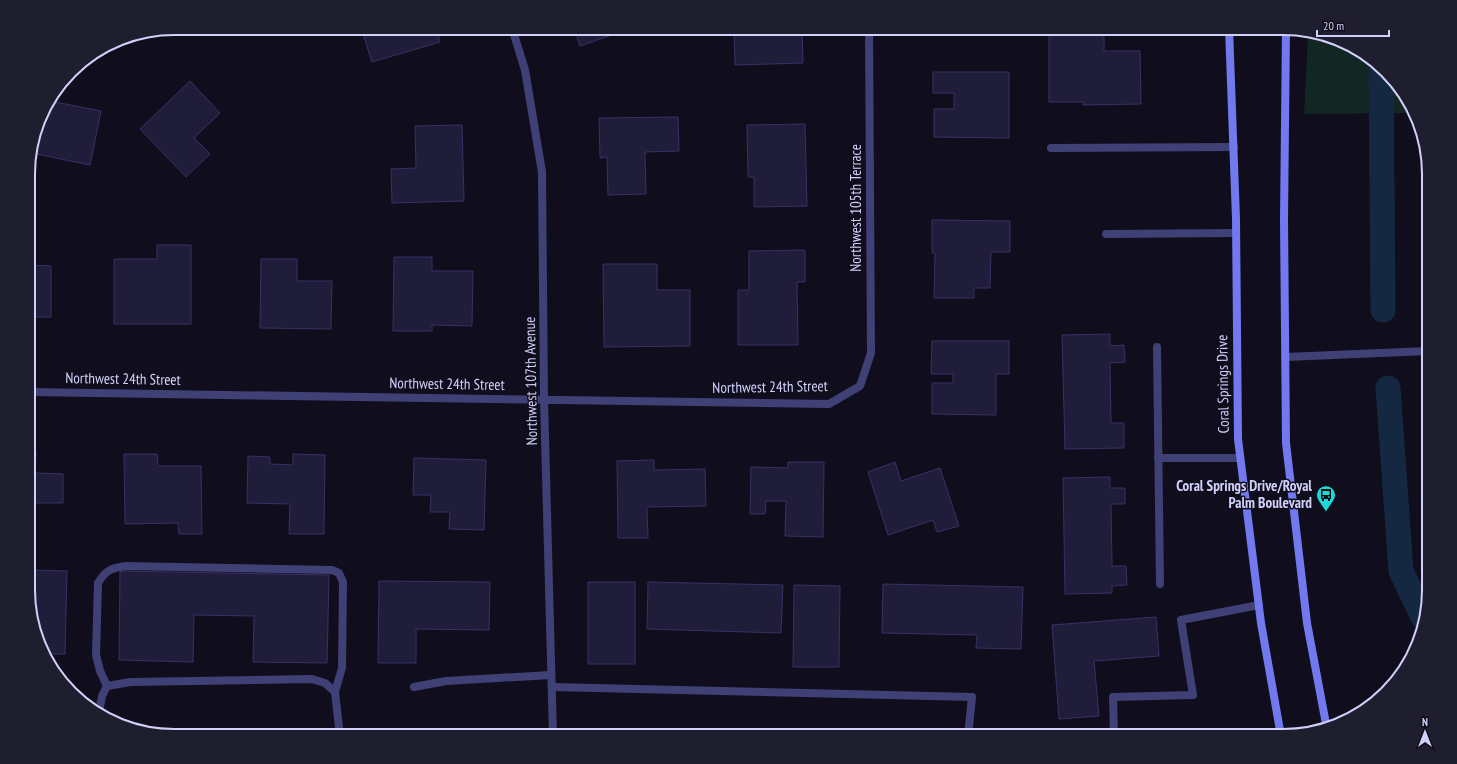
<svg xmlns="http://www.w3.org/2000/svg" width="1457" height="764" viewBox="0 0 1457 764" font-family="'PT Sans Narrow',sans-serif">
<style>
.green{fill:#122624}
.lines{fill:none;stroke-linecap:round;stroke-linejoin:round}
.canal{stroke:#142941;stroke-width:25}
.building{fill:#201d3b;stroke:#373165}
.service{stroke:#3f4176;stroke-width:8}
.minor{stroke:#3f4176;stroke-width:8}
.secondary{stroke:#7279ee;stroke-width:8}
.labels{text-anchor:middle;stroke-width:3;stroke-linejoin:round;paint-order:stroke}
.street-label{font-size:15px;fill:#d1d0f9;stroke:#100e1d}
.poi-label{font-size:15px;font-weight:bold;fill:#d1d0f9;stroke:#100e1d;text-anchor:end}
.rim{fill:none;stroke:#d1d0f9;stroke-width:2}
</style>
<rect width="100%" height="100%" fill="#100e1d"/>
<!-- green -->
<path class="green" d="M1308,34l40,9 56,50 8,20 -108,1z"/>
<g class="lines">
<!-- canal -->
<path class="canal" d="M1381,72l2,238
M1388,388l13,183 22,46"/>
</g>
<!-- building -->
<path class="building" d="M371,28h65l4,14 -68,20 -10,-31z
M574,28h58l-52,18z
M802,28l1,35 -68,2 -1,-36z
M1049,28h55v23h36l1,53 -58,1v-3h-34z
M933,72h76v66l-75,-1v-28h20v-16h-21z
M190,81l30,32 -26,25 16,16 -24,23 -46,-48z
M50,101l51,10 -11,54 -59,-12 12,-44z
M678,117l1,34 -34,1 1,42 -38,1 -1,-38 -7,1 -1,-40z
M805,124l2,82 -53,1v-30h-6l-1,-52z
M462,125l2,76 -72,2 -1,-34 25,-1 -1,-42z
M932,220l78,1v31h-19l-1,36h-16v10h-40l1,-45h-3z
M157,245h34v79h-77v-65h43z
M805,250v32h-8l1,63h-60v-55h11v-39z
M394,257h38v14h41l-1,55 -40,-1v6h-39z
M261,259h36v22h35l-1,48 -71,-1z
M603,264h54v26h33v56l-86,1z
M29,265l22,1v51h-22z
M1110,334v12l14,-1 1,17 -15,1 1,60h13v25l-59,1 -3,-114z
M932,341h77v33h-13v41l-64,-1v-31h21v-9h-22z
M29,452h7l-1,21 28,1v29h-34z
M124,454h33l1,12h43l1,68h-23l-1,-11 -53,1z
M293,454l32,1 -1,79h-35l1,-30 -43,-1 1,-47 22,1v7l23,1z
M414,458l72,2 -2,70 -35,-1 1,-17h-20l1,-17h-18z
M654,460v10l51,-1 1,37 -59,1 1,31h-30l-1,-77z
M788,462h36l-1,75 -38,-1 1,-35h-20l-1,13h-15l1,-47 37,1z
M895,462l6,19 39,-13 19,58 -22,6 -4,-12 -45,15 -20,-63z
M1110,477v11h15v16h-14l1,62h14l1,19 -15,1v7l-47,1 -2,-116z
M29,570l38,1 -2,83h-17l-19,-45z
M120,571l209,4 -2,88 -74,-1 1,-46 -60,-1 -1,47 -74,-2z
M379,581l111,1 -1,48 -73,-1v34h-38z
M588,582h47v82h-47z
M648,582l135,3 -2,48 -134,-4z
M883,584l140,3 -2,62 -45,-1 1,-13 -95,-2z
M794,585l46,1 -1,81h-46z
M1156,617l3,39 -65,5 5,55 -40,3 -7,-94z"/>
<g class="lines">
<!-- service -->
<path class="service" d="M1051,148l183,-1
M1106,234l130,-1
M1157,347l3,237
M1286,357l142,-6
M1158,458h82
M107,686l-7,-15 -4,-16 2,-72c8,-13 13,-15 28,-17l206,4 7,3 4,9 -1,86 -7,24
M414,687l32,-6 105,-6
M552,687l420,10 -4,39
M99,712l3,-16 5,-10 24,-4 181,-3 13,4 10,9 5,44
M1114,736l-1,-39 80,-2 -12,-75 78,-15"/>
<!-- minor -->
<path class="minor" d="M512,28l13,42 17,102 2,228 9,336
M29,392l800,12 31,-18 11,-33 -2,-325"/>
<!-- secondary -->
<path class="secondary" d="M1229,28l7,191 2,220 23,184 20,113
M1286,29l-2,190 2,224 21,180 19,101"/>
</g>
<!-- icons -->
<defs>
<symbol id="bus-pin" viewBox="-11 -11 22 30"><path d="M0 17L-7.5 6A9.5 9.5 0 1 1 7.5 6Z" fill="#1bd7da" stroke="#100e1d"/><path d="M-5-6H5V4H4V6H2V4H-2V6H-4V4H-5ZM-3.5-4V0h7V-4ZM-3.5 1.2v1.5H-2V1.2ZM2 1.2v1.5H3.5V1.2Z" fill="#111"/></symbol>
</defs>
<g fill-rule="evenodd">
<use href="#bus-pin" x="1315" y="484" width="22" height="30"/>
</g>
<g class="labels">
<!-- street labels -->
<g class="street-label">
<text transform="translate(856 208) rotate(-90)" y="5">Northwest 105th Terrace</text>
<text transform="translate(123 379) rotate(1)" y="5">Northwest 24th Street</text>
<text transform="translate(531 381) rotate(-91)" y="5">Northwest 107th Avenue</text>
<text transform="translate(447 384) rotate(1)" y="5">Northwest 24th Street</text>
<text transform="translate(1223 384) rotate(-91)" y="5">Coral Springs Drive</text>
<text transform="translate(770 387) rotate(-1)" y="5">Northwest 24th Street</text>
</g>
<!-- poi labels -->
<g class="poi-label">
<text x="1312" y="491">Coral Springs Drive/Royal<tspan x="1312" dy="17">Palm Boulevard</tspan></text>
</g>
</g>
<!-- crop -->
<path d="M0 0H1457V764H0ZM174 35H1283A139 139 0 0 1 1422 174V590A139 139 0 0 1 1283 729H174A139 139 0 0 1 35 590V174A139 139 0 0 1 174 35Z" fill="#1f1e2f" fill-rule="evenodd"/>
<path class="rim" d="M174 35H1283A139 139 0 0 1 1422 174V590A139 139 0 0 1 1283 729H174A139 139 0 0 1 35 590V174A139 139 0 0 1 174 35Z"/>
<!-- north arrow -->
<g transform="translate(1425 732)" stroke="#100e1d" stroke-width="3" paint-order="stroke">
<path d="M0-3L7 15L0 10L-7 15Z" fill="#d1d0f9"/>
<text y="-6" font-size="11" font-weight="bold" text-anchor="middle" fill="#d1d0f9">N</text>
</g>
<!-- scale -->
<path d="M1317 30v6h72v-6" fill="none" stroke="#d1d0f9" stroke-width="2"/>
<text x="1323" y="30" font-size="12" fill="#d1d0f9" stroke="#100e1d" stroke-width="3" paint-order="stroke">20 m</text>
</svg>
